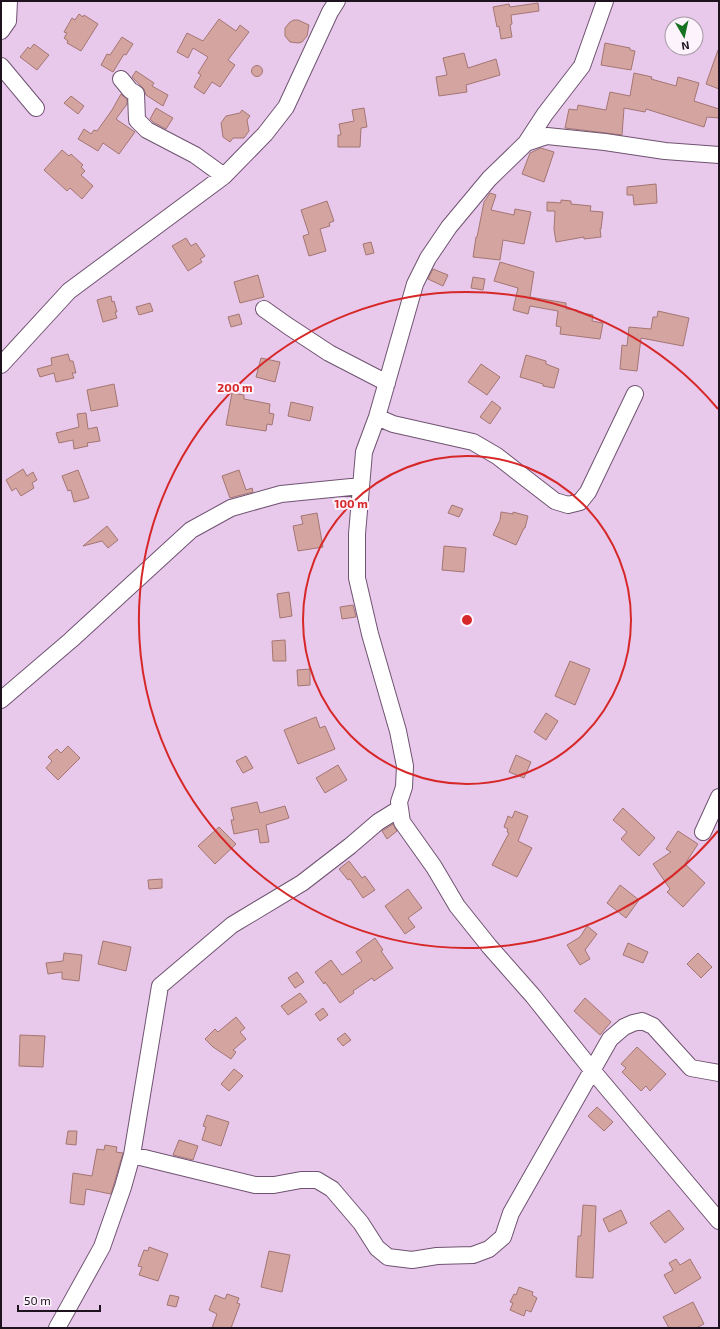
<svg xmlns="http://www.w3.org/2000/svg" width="720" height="1329" viewBox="0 0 720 1329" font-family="'Exo 2',sans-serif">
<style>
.building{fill:#d4a4a0;stroke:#a37673}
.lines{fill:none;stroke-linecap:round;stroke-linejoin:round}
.minor-casing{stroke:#6f5371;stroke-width:18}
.minor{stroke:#fff;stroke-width:16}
.ring{fill:none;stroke:#d62828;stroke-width:2}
.centre{fill:#d62828;stroke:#fdf3fd;stroke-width:2}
.ring-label{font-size:12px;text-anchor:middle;font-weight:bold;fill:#d62828;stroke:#fdf3fd;stroke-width:4;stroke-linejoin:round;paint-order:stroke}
</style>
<rect width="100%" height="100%" fill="#e9c9eb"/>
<!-- building -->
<path class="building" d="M538,3l1,8 -28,4 1,9 -2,1 2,12 -11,2 -2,-13 -2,1 -4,-20 16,-3 1,3z
M79,14l4,3 1,-2 14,9 -17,27 -14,-8 1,-2 -4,-3 3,-5 -3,-1 8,-14 3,2z
M219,19l17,12 4,-6 9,7 -21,28 7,5 -15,22 -8,-5 -8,12 -10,-7 7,-12 -3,-2 10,-16 -15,-9 -5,10 -11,-6 10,-19 16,8z
M294,20h4l11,5 -2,11 -5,6 -4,1 -8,-1 -5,-6v-8l5,-6z
M122,37l11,7 -7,11 -2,-1 -11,18 -12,-7 6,-11 3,1z
M605,43l25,5v2l5,1 -4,19 -30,-5z
M34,44l15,11 -12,15 -17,-13 8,-10 2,2z
M718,50h1v39l-13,-5z
M464,53l4,15 28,-9 4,16 -34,10 1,7 -28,4 -3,-19 11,-2 -4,-17z
M251.5 71a5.5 5.5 0 1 1 11 0a5.5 5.5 0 1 1-11 0Z
M136,71l18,12 -2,3 16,9 -5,11 -17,-11 -2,-6 -12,-12z
M634,73l18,4 -1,2 25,7 2,-9 21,6 -5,18 25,8v9l-12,-1 -3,10 -58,-18 -1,3 -21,-4 -2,27 -57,-7 4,-19 8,1 1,-5 28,5 4,-18 20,4z
M121,94l6,5v5l-11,15 19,13 -16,22 -16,-11 -5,8 -20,-12 6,-10 7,5 3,-4 3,1 15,-21z
M71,96l13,10 -6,8 -14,-11z
M156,108l17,10 -7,11 -13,-7 -3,-3z
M364,108l3,19 -6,1 -1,19h-22v-12h3l-2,-11 15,-3 -2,-11z
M242,110l8,6 -3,4 2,11 -5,7h-11l-3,4 -7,-5 -2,-14 5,-7 14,-3z
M541,148l13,4 -10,30 -22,-8 8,-21z
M62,150l7,6 2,-2 12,11 -2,2 4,4 -4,4 12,11 -11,13 -12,-11 -3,3 -23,-21z
M656,184l1,19 -23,2 -1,-10h-6v-8z
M490,193l6,2 -5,15 23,5 1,-6 16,3 -7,32 -21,-4 -3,20 -27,-3 3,-20h1l7,-35z
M561,200l10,1v3l20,2 -1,5 13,1 -2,17h-1l1,8 -17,2v-2l-28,5 -2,-13 1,-18h-8v-9l14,1z
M327,201l7,20 -5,2 1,3 -10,3 6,22 -17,5 -6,-20 6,-2 -8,-24z
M186,238l5,8 5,-3 9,13 -5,3 2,3 -14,9 -16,-25z
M371,242l3,11 -8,2 -3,-11z
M500,262l34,10 -4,25 36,6v6l11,1v2l16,3 -1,6 11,2 -3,16 -40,-5 1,-7 -5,-1 2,-15 -28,-5 -2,8 -15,-4 5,-22 -24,-7z
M433,269l15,6 -5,11 -15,-7z
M258,275l6,22 -24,6 -6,-21z
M473,277l12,2 -2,11 -12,-2z
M111,296l1,6 2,-1 3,11h-2l2,6 -14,4 -6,-22z
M150,303l3,8 -14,4 -3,-8z
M658,311l31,7 -6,28 -42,-8 -4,33 -17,-2 2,-24 5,1 2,-19 22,2 2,-12h4z
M239,314l3,10 -11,3 -3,-10z
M68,354l2,7h3l3,12h-4l2,5 -18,4 -2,-9 -14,4 -3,-8 15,-4 -1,-7z
M526,355l20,6v3l13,5 -5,19 -11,-2v-2l-23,-7z
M261,358l19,4 -5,20 -19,-5z
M481,364l19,13 -13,18 -19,-13z
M114,384l4,22 -27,5 -4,-21z
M232,393l12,2v4l26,5 -1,9 5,1 -2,11 -5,-1 -1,7 -40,-6z
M492,401l9,7 -11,16 -10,-7z
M291,402l22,5 -3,14 -22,-5z
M86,413l2,16 9,-2 3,14 -13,2 1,3 -14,3 -1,-9 -14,3 -3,-10 23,-6 -2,-13z
M23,469l4,7 6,-4 4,8 -5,3 2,5 -13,8 -5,-8 -4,3 -6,-11z
M78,470l11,28 -15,4 -3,-12 -3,1 -6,-15z
M239,470l7,20 6,-2 1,4 -23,6 -8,-22z
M452,505l11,4 -4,8 -11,-4z
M501,512l12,2v-2l15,4 -3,12h-1l-8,17 -23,-10 7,-15z
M317,513l6,34 -25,4 -5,-25 10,-2 -2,-8z
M107,526l11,14 -10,8 -6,-7 -19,5z
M444,546l22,2 -2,24 -22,-2z
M289,592l3,24 -12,2 -3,-24z
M353,605l3,12 -14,2 -2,-12z
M285,640l1,21h-13l-1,-20z
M570,661l20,8 -15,36 -20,-9z
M310,669v16l-12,1 -1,-16z
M546,713l12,8 -12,19 -12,-8z
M316,717l4,11 5,-2 10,23 -37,15 -14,-34z
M68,746l12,12 -22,22 -12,-12 6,-7 -4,-4 9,-8 4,4z
M516,755l15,7 -7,16 -15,-6z
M246,756l7,12 -10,5 -7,-12z
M338,765l9,15 -22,13 -9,-15z
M257,802l3,11 25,-7 4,12 -23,7 3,17 -9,1 -2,-14 -24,5 -3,-14h3l-3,-12z
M623,808l32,30 -16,18 -18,-17 6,-7 -14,-12z
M515,811l13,5 -10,25 14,7 -15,29 -25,-12 17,-32 -2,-1 1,-3 -4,-2 4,-11 4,2z
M393,824l4,7 -10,8 -5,-8z
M219,827l17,17 -21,20 -17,-18z
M678,831l20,13 -13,20 20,19 -22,24 -16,-15 3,-3 -17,-25 18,-12 -5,-3z
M349,861l13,17 3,-2 10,14 -12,8 -13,-19 -2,1 -9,-11z
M162,879v9l-13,1 -1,-9z
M620,885l19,15 -13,18 -19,-15z
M408,889l14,19 -14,10 7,9 -10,7 -20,-28z
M587,926l10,8 -12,16 5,9 -10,6 -13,-20 13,-8z
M375,938l8,12 -2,1 12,17 -19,13 -2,-3 -19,13 1,2 -14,10 -15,-21 -1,2 -9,-12 16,-12 11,15 20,-14 -6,-9z
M103,941l28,6 -5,24 -28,-7z
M628,943l20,9 -5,11 -20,-8z
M64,953l18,2 -3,26 -17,-2v-7l-14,2 -2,-11 17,-2z
M698,953l14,14 -11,11 -14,-14z
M297,972l7,10 -9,6 -7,-10z
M300,993l7,9 -19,13 -7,-9z
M585,998l26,24 -11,13 -26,-24z
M323,1008l5,7 -8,6 -5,-7z
M236,1017l9,11 -5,4 6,7 -13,11 3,2 -5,7 -18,-12 -8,-8 10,-10 3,3z
M345,1033l6,7 -8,6 -6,-7z
M20,1035l25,1 -2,31 -24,-1z
M637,1047l29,27 -16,17 -4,-5 -5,5 -19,-19 4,-4 -5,-4z
M234,1069l9,7 -14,15 -8,-7z
M597,1107l16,15 -9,9 -16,-15z
M207,1115l22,7 -8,24 -19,-6 4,-13 -3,-1z
M68,1131h9l-1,14 -10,-1z
M179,1140l19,6 -5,14 -20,-5z
M105,1145l12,2 -1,5 7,1 -12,41 -25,-5 -2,16 -14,-2 3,-30 19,3 5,-27 7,1z
M583,1205l13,1 -3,72 -17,-1 2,-41h3z
M621,1210l6,13 -18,9 -6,-13z
M669,1210l15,19 -19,14 -15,-20z
M149,1247l19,7 -10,27 -19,-6 3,-8 -4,-1 6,-16 4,1z
M269,1251l21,4 -8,37 -21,-5z
M676,1259l4,6 10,-6 11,19 -26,16 -11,-19 9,-5 -4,-7z
M519,1287l14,5 -1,3 5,3 -6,14 -5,-2 -2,6 -14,-6 3,-7 -3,-1 4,-8 2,1z
M227,1294l12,4 -2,5 3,1 -9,24h-19l5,-14 -8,-4 6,-15 10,4z
M170,1295l9,2 -3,10 -9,-2z
M693,1302l11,22 -8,4h-27l-6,-11z"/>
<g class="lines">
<defs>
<path id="minor" d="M605,1l-23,65 -37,48 -19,29 -37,36 -40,48 -21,31 -13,26 -38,133 -13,35 -7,82v44l13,56 28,97 7,35 -1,21 -5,15 3,20 32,45 23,39 32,40 44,50 59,74 127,151
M1,31l7,-10 1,-20
M1,66l35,42
M121,79l9,11 6,4 1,26 10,10 48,25 29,21
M526,143l21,-7 58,6 60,9 54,4
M264,309l24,17 41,27 58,30
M1,365l68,-74 155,-115 41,-42 21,-27 44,-95 7,-11
M377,417l16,7 80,18 24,14 58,45 13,4 12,-3 8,-10 47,-98
M1,700l70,-60 120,-110 40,-22 50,-14 80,-8
M703,832l16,-35
M132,1155l123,30h19l27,-5h16l15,9 29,34 16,25 11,9 24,3 25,-4 36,-1 16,-6 14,-12 8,-24 99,-174 14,-12 9,-4 9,-2 11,5 38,42 28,5
M57,1328l45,-81 21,-60 9,-32 28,-169 72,-61 70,-42 48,-37 28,-24 21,-13"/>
</defs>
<!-- minor casing -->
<use href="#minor" class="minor-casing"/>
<!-- minor -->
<use href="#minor" class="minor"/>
</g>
<!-- distance rings -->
<g class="ring">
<circle cx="467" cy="620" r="164"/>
<path d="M718 831A328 328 0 1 1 718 409"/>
</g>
<circle cx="467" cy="620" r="6" class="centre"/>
<g class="ring-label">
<text x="235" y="392">200 m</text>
<text x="351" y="508">100 m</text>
</g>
<!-- border -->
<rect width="720" height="1329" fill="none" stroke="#1d121e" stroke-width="4"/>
<!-- north arrow -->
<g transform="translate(684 36) rotate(171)"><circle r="19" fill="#fdf3fd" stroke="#a399a4"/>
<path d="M0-3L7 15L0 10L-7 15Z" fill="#157220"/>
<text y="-6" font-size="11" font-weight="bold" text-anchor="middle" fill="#1d121e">N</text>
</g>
<!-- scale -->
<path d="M18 1305v6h82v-6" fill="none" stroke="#1d121e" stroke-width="2"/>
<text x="24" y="1305" font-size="12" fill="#1d121e" stroke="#fdf3fd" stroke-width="3" paint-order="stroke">50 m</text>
</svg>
